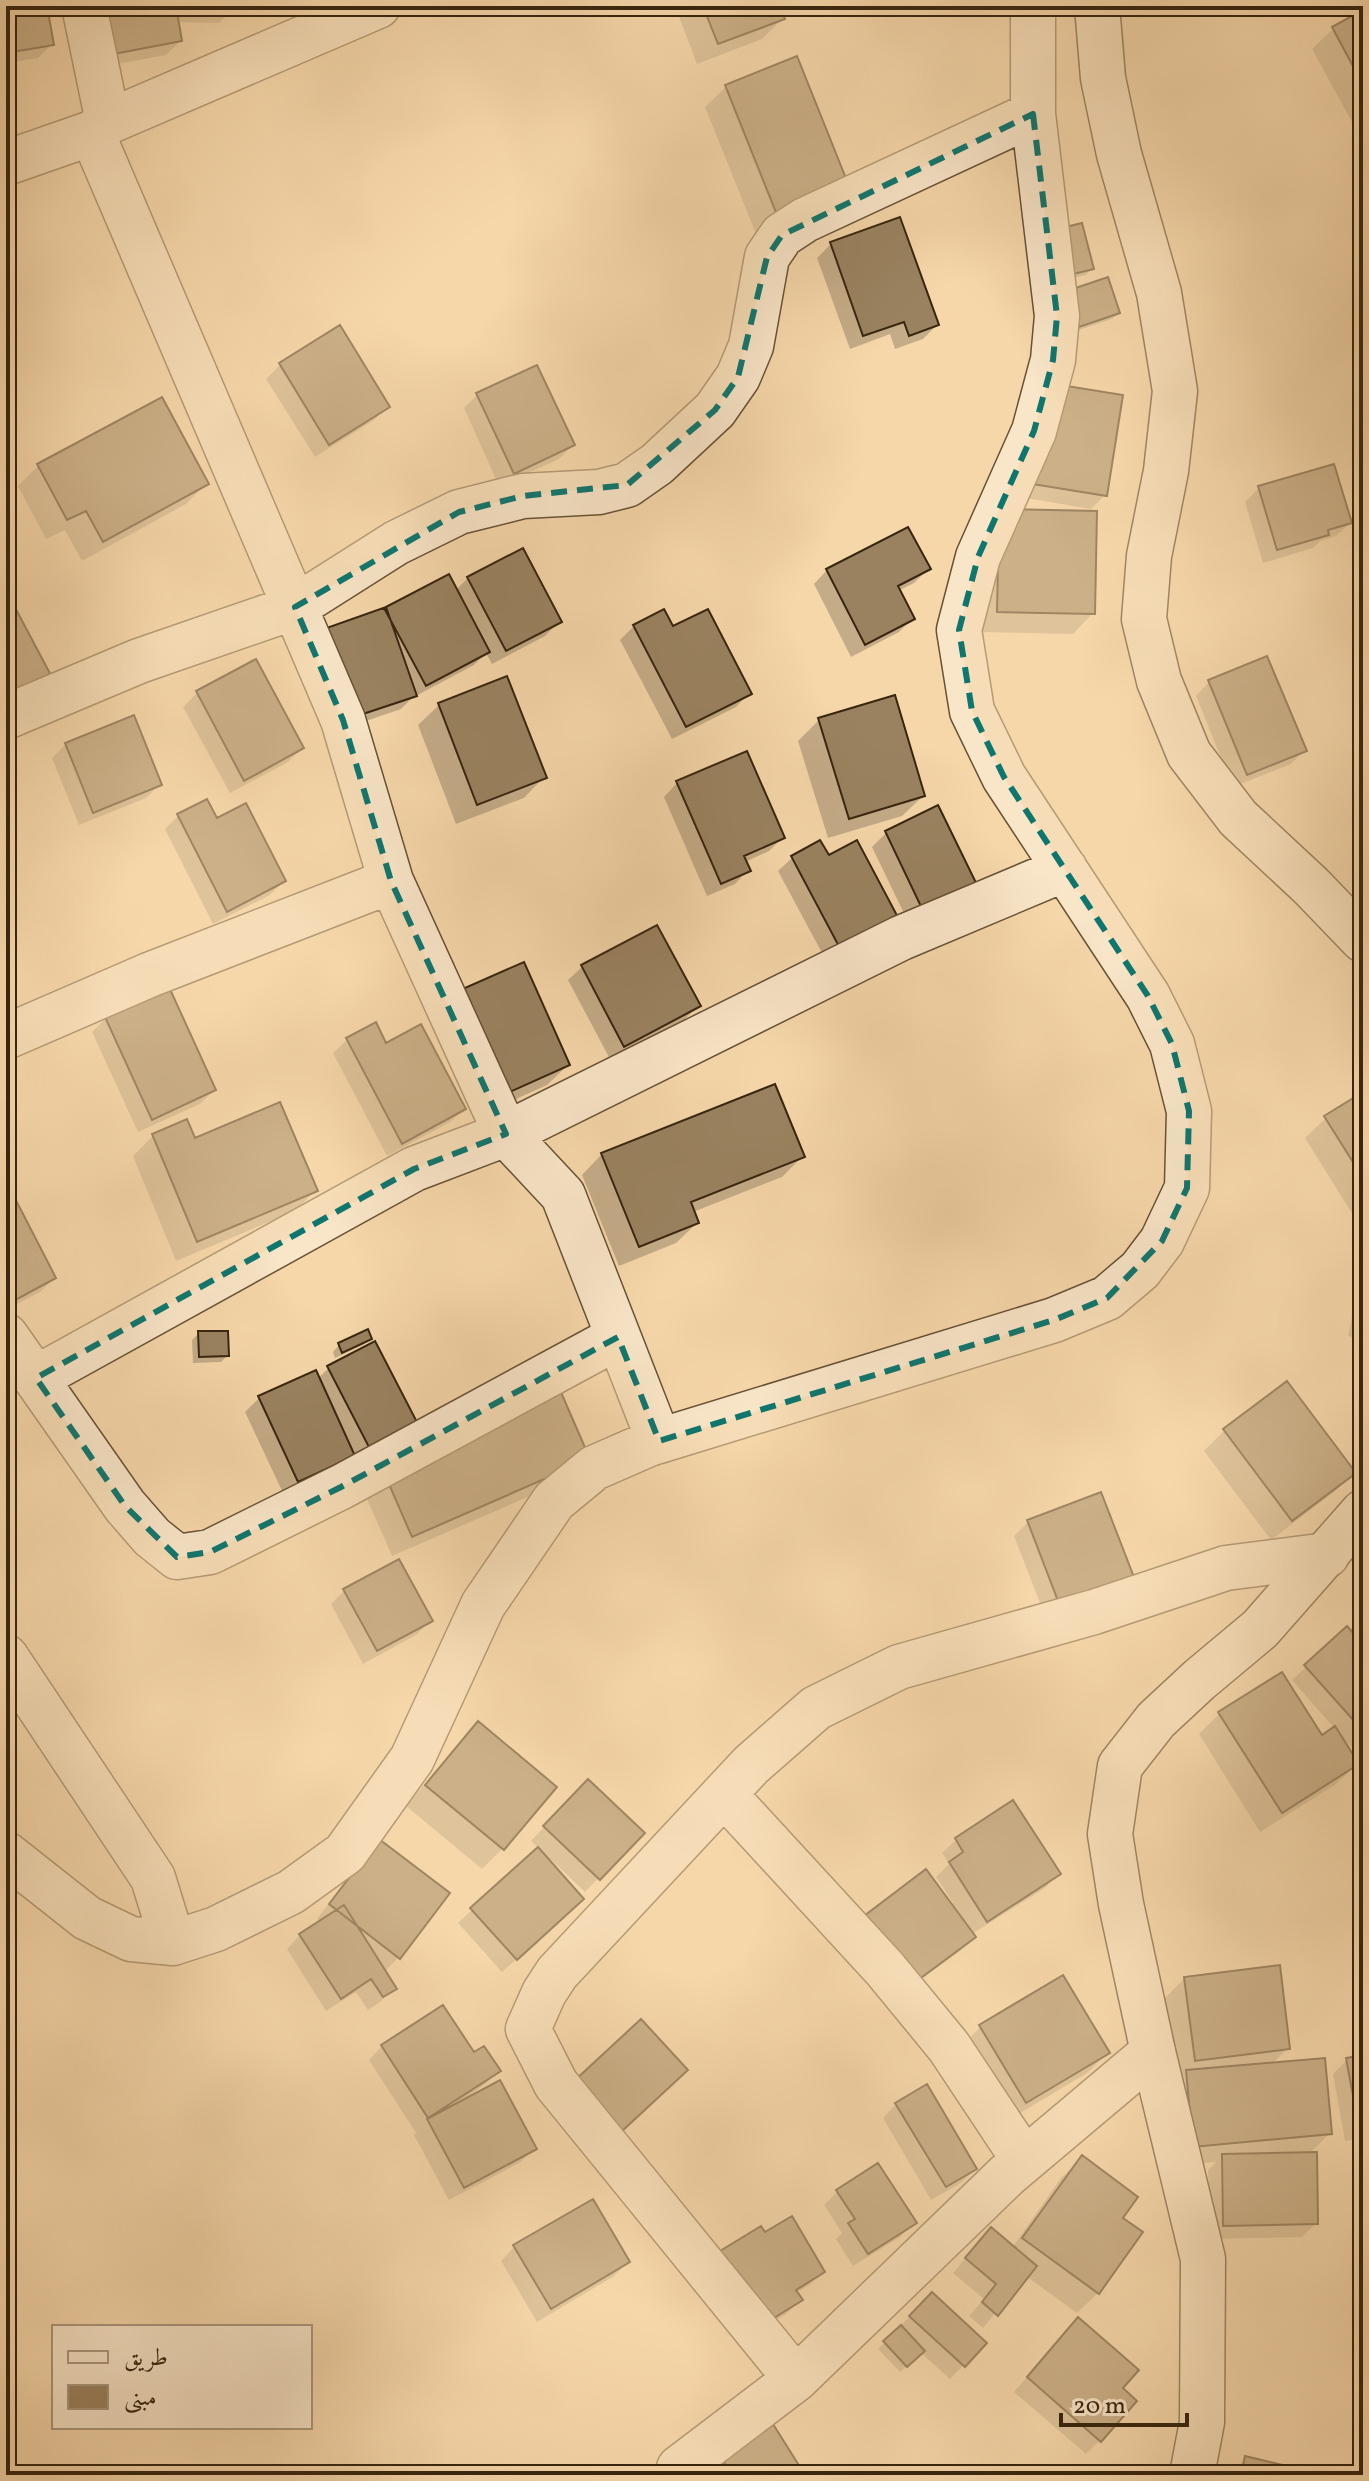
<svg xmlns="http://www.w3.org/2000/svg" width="1369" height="2481" viewBox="0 0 1369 2481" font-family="Vollkorn,Amiri,serif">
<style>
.shadow{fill:#0003}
.building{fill:#9a8260;stroke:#37250f;stroke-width:2}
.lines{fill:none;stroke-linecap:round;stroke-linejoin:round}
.minor-casing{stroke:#675236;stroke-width:47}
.tertiary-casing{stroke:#675236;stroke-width:47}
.secondary-casing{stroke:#37250f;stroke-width:47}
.minor{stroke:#f9e5c8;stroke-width:44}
.tertiary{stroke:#f9e5c8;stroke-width:44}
.secondary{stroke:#f9e5c8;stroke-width:44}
.marked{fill:none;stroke:#0f766e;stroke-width:6;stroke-dasharray:16 10;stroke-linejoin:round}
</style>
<rect width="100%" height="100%" fill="#f6d7aa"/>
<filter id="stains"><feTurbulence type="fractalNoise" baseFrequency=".0025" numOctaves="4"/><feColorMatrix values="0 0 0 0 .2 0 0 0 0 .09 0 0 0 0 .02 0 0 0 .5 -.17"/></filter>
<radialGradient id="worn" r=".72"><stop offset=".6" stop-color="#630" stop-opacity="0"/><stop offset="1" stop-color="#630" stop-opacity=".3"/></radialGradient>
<!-- shadow -->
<path class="shadow" d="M6,6h39l7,38 -14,14 -32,5z
M78,6h155v3l-14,14 -42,-1 3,19 -14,14 -76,14z
M675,6h103l5,12 -21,21 -65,25z
M1363,12v130l-51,-93 21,-20z
M726,87l121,98 -91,49 -51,-127z
M899,220l38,105 -14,14 -28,10 -5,-15 -40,15 -33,-91 14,-14z
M1080,225l12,43 -6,7 -28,6z
M1068,293l50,20 -6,6 -39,13z
M280,365l108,42 -14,13 -59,37 -49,-78z
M478,394l95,51 -14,14 -60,27 -35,-78z
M1120,397l-15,98 -14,14 -71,-12z
M38,466l168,18 -20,20 -104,57 -17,-31 -19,9 -28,-53z
M1259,488l91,35 -14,13 -16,5 -7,7 -50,15 -18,-61z
M979,532l114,81 -20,21 -95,-2z
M928,569l-14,14 -16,8 15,27 -14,14 -48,25 -37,-73 13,-14z
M468,578l91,44 -14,14 -53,28 -6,-11 -12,12 -62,33 -11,11 -67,23 -29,-86 150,-55z
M634,626l38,3 77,64 -13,14 -64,32 -52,-99z
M255,661l47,87 -14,14 -58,31 -47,-86 14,-14z
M1209,682l96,68 -14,14 -58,23 -37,-91z
M439,705l105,72 -20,21 -68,26 -38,-99z
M819,720l104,76 -21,20 -74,22 -30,-97z
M66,744l94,40 -14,14 -67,27 -27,-67z
M677,783l105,55 -13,13 -24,11 3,8 -13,14 -28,12 -43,-99z
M178,816l38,5 68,60 -14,14 -57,29 -48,-95z
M886,833l91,58 -65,39 -40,-83z
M828,857l71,65 -70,44 -51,-95 14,-13z
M582,967l116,39 -14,14 -74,39 -42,-79z
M459,993l109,72 -21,20 -65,29z
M106,1018l108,72 -14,14 -62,28 -46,-100z
M375,1025l11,20 78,64 -14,13 -63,34 -54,-103 14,-13z
M1363,1094v137l-58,-93 21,-20z
M153,1136l41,4 121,51 -20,20 -119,50 -43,-105z
M602,1154l200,3 -20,20 -89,35 4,11 -21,20 -57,23 -37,-91z
M6,1186l48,92 -14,14 -34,18z
M1363,1274v65l-15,-3 12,-59z
M199,1333l28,23 -6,6 -28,1 -1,-23z
M370,1339l-7,6 -28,13 -2,-6 6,-7z
M329,1368l87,58 -132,69 -39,-83 14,-14 59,-20z
M1287,1384l67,89 -21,20 -62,47 -67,-89 20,-20z
M559,1393l8,87 -175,76 -29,-66z
M1099,1495l-50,131 -35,-90 14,-14z
M344,1591l86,30 -14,14 -53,29 -32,-60z
M1347,1629l16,18v112l-22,-23 -1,1 17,27 -21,20 -76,48 -61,-98 20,-20 102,23 14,-8 -43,-49z
M478,1724l76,63 -52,62 -20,20 -76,-63 52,-62z
M588,1781l54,52 -57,59 -39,-37 -2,2 24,56 -66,59 -44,-49 81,-75 -8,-7z
M956,1840l102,34 -13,14 -73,46 1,3 -13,14 -61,44 54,-92 -17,-26 13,-13 -7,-11z
M366,1855l32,103 -14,14 10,16 -14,14 -12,8 -12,-18 -30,19 -39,-62 13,-14 21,-13 -4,-3z
M1184,1979l104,69 -16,16 58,69 -22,22 8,68 -14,14 -92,2 -2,-69 8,-8 -43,4 -9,-167z
M980,2027l128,25 -21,21 -82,49 -45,-74z
M382,2046l91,9 25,16 -14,14 -19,13 69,50 -13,14 -72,38 -35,-65 2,-2 -47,-73z
M1363,2057v81l-18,3 -12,-67 14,-14z
M896,2104l79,65 -14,14 -30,17 -48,-82z
M1082,2158l38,60 -22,75 -21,20 -51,-37 -43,52 -14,-12 15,-17 -31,-26 24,-29 35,4 49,-70z
M838,2191l76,32 -14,14 -47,29 -17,-27 6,-6 -18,-28z
M514,2247l114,15 -14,14 -77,46 -36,-61z
M707,2266l116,6 -14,13 -13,8 4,7 -14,14 -37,22z
M918,2308l67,35 -35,36 -29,-26 -21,19 -22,-23z
M1064,2334l56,54 -20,52 -14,14 -72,-62z
M722,2458l81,17h-93l-2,-3z
M1246,2458l59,17h-74z
M1319,2470l18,5h-23z"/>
<!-- building -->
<path class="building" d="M6,6h41l7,39 -48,8z
M94,6h82l6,35 -79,15z
M703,6h77l5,13 -67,25z
M1363,10v75l-31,-58z
M797,56l52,130 -72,29 -52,-130z
M900,217l39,108 -30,11 -5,-14 -41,14 -33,-94z
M1082,223l12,46 -29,7 -12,-46z
M1108,277l12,36 -41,14 -12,-36z
M340,325l50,82 -61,38 -50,-82z
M537,365l38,80 -61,29 -38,-81z
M1048,383l75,12 -16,101 -75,-12z
M162,397l47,87 -106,58 -17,-31 -19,9 -30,-56z
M1334,464l18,59 -24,7 1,5 -52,15 -19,-64z
M999,509l98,2 -2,103 -98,-2z
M908,527l23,42 -33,17 17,33 -50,26 -39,-76z
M523,548l39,74 -56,29 -39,-74z
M449,574l41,78 -64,34 -42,-78z
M10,598l44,83 -48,25v-106z
M386,607l31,89 -69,23 -30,-88z
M664,609l9,17 35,-17 44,85 -66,33 -53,-102z
M1267,656l40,95 -60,24 -39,-95z
M256,659l48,89 -60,33 -48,-90z
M507,676l40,102 -70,27 -39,-102z
M895,695l30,101 -76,23 -31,-101z
M134,715l28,70 -69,28 -28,-70z
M747,751l38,87 -41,18 7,15 -30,13 -45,-103z
M207,799l10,19 29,-15 40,78 -59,31 -50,-98z
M938,805l42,86 -54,26 -41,-86z
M820,840l9,15 28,-15 44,83 -58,31 -52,-98z
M657,925l44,81 -77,41 -43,-82z
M524,962l46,103 -67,30 -45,-104z
M169,987l47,103 -64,30 -47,-103z
M376,1022l10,21 35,-19 45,85 -64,35 -56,-106z
M775,1084l30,73 -114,45 8,21 -60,24 -38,-94z
M1363,1092v86l-39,-62z
M280,1102l38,89 -121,51 -45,-108 35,-15 8,19z
M6,1181l50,97 -50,27z
M368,1329l4,10 -30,14 -4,-10z
M198,1331h30l1,25 -30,1z
M375,1341l44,85 -48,25 -44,-85z
M316,1370l39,86 -57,26 -40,-86z
M1287,1381l69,92 -64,48 -69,-92z
M560,1390l30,69 -178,78 -30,-69z
M1101,1492l36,93 -74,29 -36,-94z
M399,1559l34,62 -56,30 -34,-62z
M1347,1626l16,18v87l-59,-66z
M1282,1672l40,63 13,-9 24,38 -77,49 -64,-101z
M478,1721l79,66 -53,63 -79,-65z
M588,1779l57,54 -45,47 -57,-54z
M1013,1800l48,74 -74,48 -38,-60 14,-10 -8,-14z
M379,1839l71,54 -50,66 -71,-55z
M538,1847l46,52 -67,61 -47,-52z
M926,1869l50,68 -62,46 -50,-67z
M344,1905l53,84 -14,8 -12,-18 -30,20 -42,-65z
M1280,1965l10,84 -95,12 -11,-84z
M1063,1975l47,78 -84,50 -47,-78z
M443,2005l31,47 10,-6 17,25 -73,47 -47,-73z
M641,2019l47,51 -67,62 -47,-51z
M1363,2055v72l-4,1 -13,-70z
M1325,2058l7,76 -139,13 -7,-77z
M500,2080l37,69 -73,39 -37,-69z
M927,2084l50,85 -31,18 -51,-84z
M1317,2152l1,72 -95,2 -1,-72z
M1082,2155l56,42 -15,21 20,14 -44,62 -77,-56z
M878,2163l39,60 -49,31 -20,-31 7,-4 -19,-29z
M593,2199l37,63 -79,47 -38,-64z
M792,2216l33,56 -29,18 7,10 -39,24 -44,-73 41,-25 4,6z
M991,2227l46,39 -39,50 -16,-14 14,-18 -31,-26z
M932,2292l55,51 -22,24 -56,-51z
M1078,2317l61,53 -16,18 14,13 -36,41 -74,-65z
M901,2325l24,26 -18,16 -24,-26z
M773,2424l32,51h-73l-11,-18z
M1245,2456l63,15 -1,4h-66z"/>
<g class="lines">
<defs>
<path id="minor" d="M84,6l24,116
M92,133l251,587 48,161 115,253 57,61 96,246
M6,717l133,-56 156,-54 101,-64 63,-31 64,-16 76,-4 28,-7 30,-21 58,-54 23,-33 13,-31 16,-89 15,-22 23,-15 228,-106
M6,1037l143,-62 242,-94
M6,1336l119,170 27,31 25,20 33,-5 131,-65 277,-150
M36,1378l378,-209 92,-35 395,-196 164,-69
M6,1657l147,221 20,65
M724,1794l161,175 64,78 75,113
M6,1854l81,64 44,21 42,4 43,-14 75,-37 54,-39 67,-94 71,-154 71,-104 40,-33 55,-24 405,-124 53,-22 33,-28 22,-29 25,-53 2,-77 -17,-67 -24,-48 -144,-219 -32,-66 -13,-81 19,-73 56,-126 19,-71 4,-44 -24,-202v-108
M796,2379l-240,-295 -28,-55 16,-36 13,-20 194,-208 65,-57 83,-41 195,-55 132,-44 101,-13
M679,2468l117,-89 211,-204 146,-123"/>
<path id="tertiary" d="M6,163l86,-30 16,-11 270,-116"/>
<path id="secondary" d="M1097,6l6,72 16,76 40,139 16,98 -9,80 -17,85 -5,63 15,62 30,73 49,64 73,68 52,54
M1192,2475l10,-53 1,-163 -50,-207 -32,-148 -11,-70 10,-68 36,-46 43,-40 61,-51 103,-117"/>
</defs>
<!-- minor casing -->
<use href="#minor" class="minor-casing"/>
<!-- tertiary casing -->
<use href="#tertiary" class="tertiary-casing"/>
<!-- secondary casing -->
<use href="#secondary" class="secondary-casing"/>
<!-- minor -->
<use href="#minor" class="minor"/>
<!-- tertiary -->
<use href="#tertiary" class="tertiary"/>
<!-- secondary -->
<use href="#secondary" class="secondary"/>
</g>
<!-- marked area -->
<path d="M0 0H1369V2481H0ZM1033,114l24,202 -4,44 -19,71 -56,126 -19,73 13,81 32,66 144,219 24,48 17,67 -2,77 -25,53 -55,57 -53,22 -395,121 -41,-104 -277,150 -131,65 -33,5 -52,-51 -89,-128 378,-209 92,-35 -115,-253 -48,-161 -48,-113 164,-95 64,-16 104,-11 88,-75 23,-33 29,-120 15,-22z" fill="#f6d7aa" fill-opacity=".55" fill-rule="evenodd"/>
<path class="marked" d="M1033,114l24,202 -4,44 -19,71 -56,126 -19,73 13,81 32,66 144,219 24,48 17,67 -2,77 -25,53 -55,57 -53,22 -395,121 -41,-104 -277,150 -131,65 -33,5 -52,-51 -89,-128 378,-209 92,-35 -115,-253 -48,-161 -48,-113 164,-95 64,-16 104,-11 88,-75 23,-33 29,-120 15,-22z"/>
<!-- margin -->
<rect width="1369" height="2481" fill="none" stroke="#f6d7aa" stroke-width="32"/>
<rect x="8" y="8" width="1353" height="2465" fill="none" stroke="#37250f" stroke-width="4"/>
<rect x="16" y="16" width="1337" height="2449" fill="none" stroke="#37250f" stroke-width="2"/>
<!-- legend -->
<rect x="52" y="2325" width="260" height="104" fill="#f9e5c8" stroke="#ab987e" stroke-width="2"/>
<rect x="68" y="2351" width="40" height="12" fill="#f9e5c8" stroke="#ab987e" stroke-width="2"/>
<text x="124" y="2365" font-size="24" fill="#37250f">طريق</text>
<rect x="68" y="2385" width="40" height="24" fill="#9a8260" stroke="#ab987e" stroke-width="2"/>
<text x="124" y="2405" font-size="24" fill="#37250f">مبنى</text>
<!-- scale -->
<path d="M1061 2413v12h126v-12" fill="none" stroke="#37250f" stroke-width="4"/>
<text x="1073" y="2413" font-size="24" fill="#37250f" stroke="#f9e5c8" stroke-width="6" paint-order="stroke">20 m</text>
<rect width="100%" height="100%" filter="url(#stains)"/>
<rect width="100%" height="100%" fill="url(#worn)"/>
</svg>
